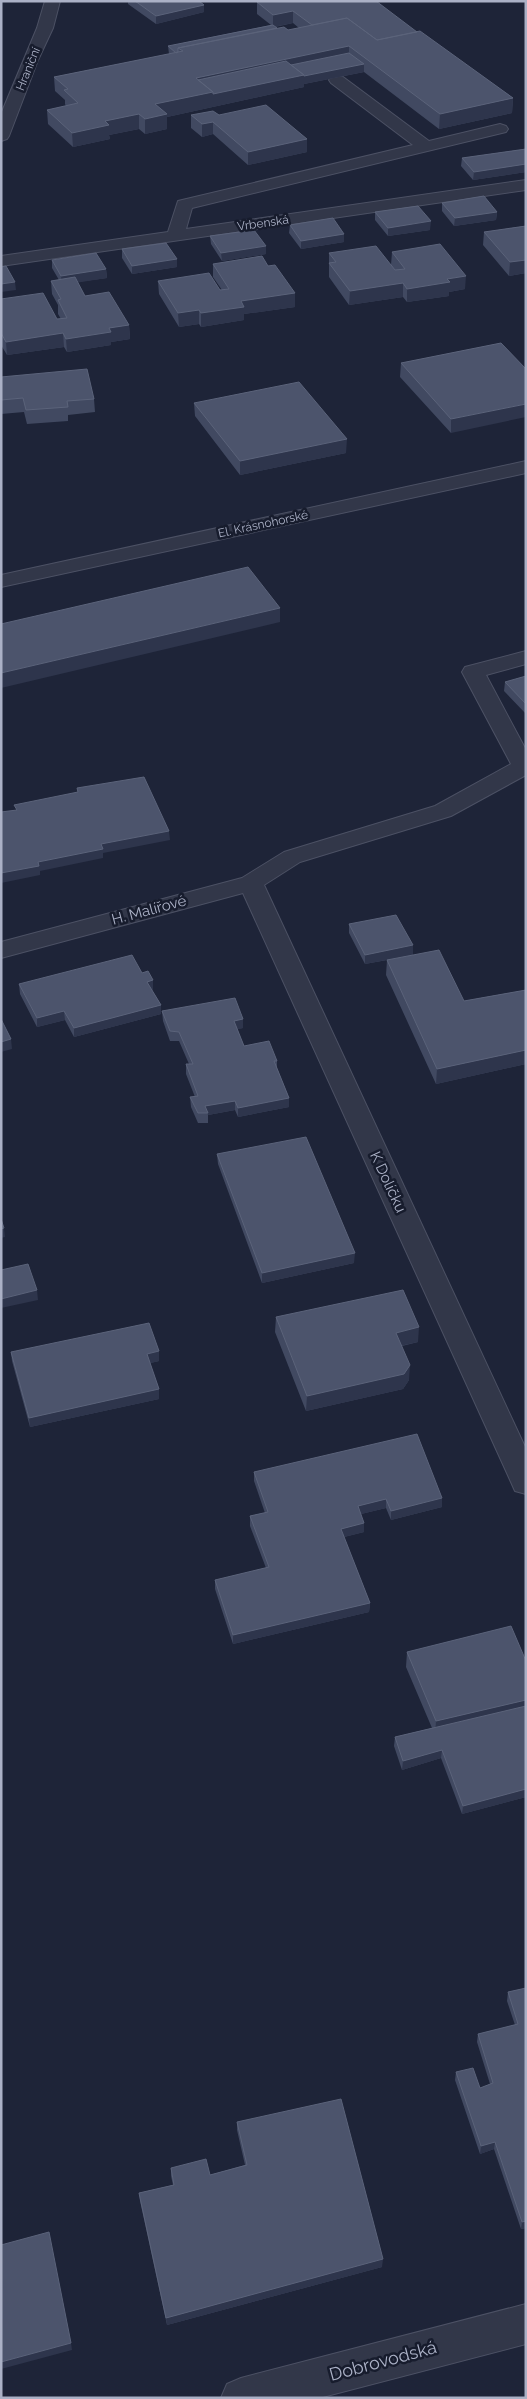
<svg xmlns="http://www.w3.org/2000/svg" width="527" height="2399" viewBox="0 0 527 2399" font-family="Raleway,sans-serif">
<style>
.lines{fill:none;stroke-linecap:round;stroke-linejoin:round}
.minor-casing{stroke:#4c5164;stroke-width:2}
.minor{fill:#323749;fill-rule:evenodd}
.wall{fill:#414961;fill-rule:evenodd}
.shaded-wall{fill:#2e354c}
.building{fill:#4c546c;stroke:#5b637a}
.labels{text-anchor:middle;stroke-width:5;stroke-linejoin:round;paint-order:stroke}
.far-street-label{font-size:12px;fill:#abb1c6;stroke:#171c2d}
.street-label{font-size:15px;fill:#abb1c6;stroke:#171c2d}
.near-street-label{font-size:18px;fill:#abb1c6;stroke:#171c2d}
</style>
<rect width="100%" height="100%" fill="#1e2438"/>
<g class="lines">
<defs>
<path id="minor" d="M45,1h15l-7,27 -15,32 -29,76 -2,3 -6,2v-27l36,-86z
M337,75l6,2 86,64 71,-17 6,2 2,3 -2,3 -314,76 -6,21 340,-49v10l-525,76v-10l167,-24 10,-31 235,-56 -82,-62 -2,-3 2,-3z
M526,461v12l-525,114v-12z
M526,651v13l-40,11 40,75v25l-75,41 -151,46 -36,23 262,564v45l-11,-3 -4,-9 -268,-589 -242,65v-16l241,-64 42,-26 151,-46 76,-42 -49,-92 3,-5z
M526,2304v40l-207,54h-98l6,-14 14,-6z"/>
</defs>
<!-- minor casing -->
<use href="#minor" class="minor-casing"/>
<!-- minor -->
<use href="#minor" class="minor"/>
</g>
<!-- wall -->
<path class="wall" d="M128,1h71l5,4v7l-48,12 -28,-20z
M257,2l160,30 96,66 -1,15 -73,16 -75,-57 -60,12v3l-137,30v12l-22,5 -6,-5 -30,6 1,4 -37,8 -25,-23 -1,-14 19,-4 -1,-2v-4l-10,-9 -1,-14 115,-23 -1,-8 103,-21 -14,-11zM293,23l6,5 -11,2 -11,-2 -2,-1z
M191,115h28l88,24v13l-59,13 -35,-31 -11,3 -11,-9z
M526,149v23l-53,8 -12,-14 1,-8z
M442,203l55,9 -1,8 -42,6 -12,-15z
M375,212l55,18 -42,6 -13,-16z
M290,225l54,9v8l-43,7 -12,-16z
M526,226v47l-17,3 -26,-31 1,-13z
M210,236l56,18 -44,7 -11,-17z
M122,249l55,18 -45,7 -10,-16z
M392,252l73,37 -16,3v4l-42,6 -4,-5 -54,8 -20,-28v-24l62,12z
M52,260l54,9 1,9 -30,4 8,14 44,29 1,14 -19,3v3l-44,7 -3,-5 -57,8 -6,-10v-46l56,20h4l-3,-5v-9l-6,-11 -1,-13 8,-1 -7,-12z
M213,264l55,2 27,27v14l-51,7v6l-43,7 -2,-3 -20,3 -20,-33 -1,-13 64,9 -9,-13z
M501,343l-50,90 -51,-56 1,-14z
M1,377l93,22 1,13 -27,3v6l-41,3 -3,-12 -23,2z
M194,403l152,50 -106,22 -45,-59z
M526,676v38l-22,-23 1,-9z
M349,924l64,31 -23,4 74,42 62,-11v74l-90,20 -50,-109 1,-15 -22,4 -16,-31z
M142,973l11,7v9l-1,1 9,15v9l-87,23 -9,-17 -28,7 -17,-33 -1,-10z
M162,1011l81,8v9l-6,1 7,17 33,15v7l12,30v9l-51,10 -3,-7 -27,5v8h-10l-7,-16 -1,-10h5l-9,-23v-10h3l-10,-23h-9l-7,-20z
M217,1154l137,109 -92,20 -44,-119z
M276,1317l142,25 -16,4 7,34 -6,9 -97,22 -31,-79z
M11,1352l148,9 -9,2 9,26v10l-129,28 -18,-66z
M254,1472l188,35 -51,13 -5,-12 -25,6 3,18 -20,5 26,66 -1,9 -136,32 -18,-55v-9l51,-12 -16,-42v-10l15,-3 -11,-32z
M407,1652l119,9v136l-64,17 -21,-56 -39,12 -8,-24 1,-9 37,-9 -26,-61z
M526,1988v240l-5,1 -27,-80 -14,5 -25,-74 1,-8 24,16 10,-4 -13,-42 1,-8 37,-9 -8,-24 1,-9z
M237,2122l145,145 -215,58 -27,-124 -1,-8 34,-8 -2,-9v-8l39,7 35,-10 -8,-35z"/>
<!-- shaded-wall -->
<path class="shaded-wall" d="M204,5v7l-48,12v-8z
M293,11v12l-20,4v-12z
M349,46v14l-141,30 -12,-12z
M364,64v8l-60,12v3l-137,30v12l-22,5v-15l10,-15 58,-12v14v-12l91,-19z
M513,98l-1,15 -73,16 1,-15z
M139,114v15l-30,6 1,4 -37,8 -1,-14 33,-12z
M213,122v12l-11,3v-13z
M307,139v13l-59,13v-13z
M526,164v8l-53,8 1,-8z
M497,212l-1,8 -42,6 1,-8z
M431,221l-1,9 -42,6v-8z
M344,234v8l-43,7v-8z
M266,246v8l-44,7 -1,-8z
M177,259v8l-45,7v-8z
M526,260v13l-17,3 1,-14z
M106,269l1,9 -45,7 -1,-9z
M466,276l-1,13 -16,3v4l-42,6v-13l40,-10z
M15,282l1,8 -15,2v-8z
M403,283v14l-54,8 1,-14z
M295,293v14l-51,7v6l-43,7v-14l40,-12z
M199,310v14l-20,3 -1,-14z
M129,325l1,14 -19,3v3l-44,7 -1,-13 43,-11z
M63,333l1,14 -57,8 -1,-13z
M526,404v13l-75,16v-14z
M347,439l-1,14 -106,22v-14z
M280,608v14l-279,66v-15z
M169,831l1,9 -67,13v5l-63,13v4l-39,8v-10l37,-11 63,-18z
M413,945v10l-48,9v-9z
M153,980v9l-5,2 -1,-9z
M161,1005v9l-87,23v-9z
M64,1011l1,9 -28,7v-9z
M243,1019v9l-9,2v-9z
M11,1039l1,10 -11,3v-10z
M526,1050v14l-90,20 1,-15z
M289,1098v9l-51,10v-9z
M235,1101v9l-27,5 -3,-9z
M4,1228l1,9 -4,1v-9z
M355,1253l-1,10 -92,20v-10z
M37,1290l1,10 -37,8v-9z
M419,1327l-1,15 -23,5 1,-14z
M159,1351v10l-12,3v-10z
M410,1365l-1,15 -6,9 -97,22 1,-15z
M159,1389v10l-129,28 -1,-9z
M442,1498v9l-51,13v-9z
M386,1499v9l-29,7 1,-9z
M364,1523v9l-24,6 1,-9z
M370,1603l-1,9 -136,32v-9z
M526,1700v14l-91,21 1,-14z
M442,1750l-1,8 -39,12 1,-9z
M526,1789v8l-64,17 1,-8z
M495,2142l-1,7 -14,5 1,-8z
M526,2221v7l-5,1 1,-7z
M383,2259l-1,8 -215,58 -1,-7z
M71,2343l1,7 -71,19v-7z"/>
<!-- building -->
<path class="building" d="M135,1h64l5,4 -48,11z
M259,1h117l41,31 -40,8 -30,-22 -35,7 -19,-14 -20,4 -16,-13z
M347,18l30,22 43,-9 93,67 -73,16 -91,-68 -153,32 17,14 -58,12 12,10 -22,5 -6,-5 -34,7 4,4 -37,8 -25,-23 31,-7 -14,-13 4,-1 -14,-12 129,-26 -5,-3 106,-21 4,3z
M273,25l4,3 -99,20v4l-2,1 -8,-7z
M349,53l15,11 -60,12v-1l-13,-10z
M286,61l18,14 -91,19v-2l-15,-12z
M266,105l41,34 -59,13 -35,-30 -11,2 -11,-9 22,-4 6,4z
M526,149v15l-52,8 -12,-14z
M484,196l13,16 -42,6 -13,-15z
M418,206l13,15 -43,7 -13,-16z
M333,218l11,16 -43,7 -11,-16z
M526,226v34l-16,2 -26,-30z
M254,230l12,16 -45,7 -11,-17z
M166,243l11,16 -45,7 -10,-17z
M440,244l26,32 -19,3 3,3 -43,7 -4,-6 -53,8 -21,-28 7,-1 -7,-9 47,-7 19,24 10,-1 -13,-17z
M96,253l10,16 -45,7 -9,-16z
M262,256l6,10 7,-1 20,28 -54,8 3,6 -43,6 -2,-3 -21,3 -20,-32 51,-8 11,17 9,-1 -16,-25z
M6,266l9,16 -14,2v-17z
M75,277l10,19 24,-4 20,33 -20,3 2,4 -45,7 -3,-6 -57,9 -5,-9v-34l42,-6 14,26 10,-1 -9,-18 3,-1 -10,-18z
M501,343l25,26v35l-75,15 -50,-56z
M87,369l7,30 -27,2 1,6 -42,3 -3,-12 -22,2v-23z
M299,382l48,57 -107,22 -46,-58z
M248,567l32,41 -279,65v-49z
M526,676v28l-21,-22z
M144,777l25,54 -68,13 2,5 -65,13 1,4 -38,7v-61l16,-2 -3,-5 64,-13 -1,-4z
M396,915l17,30 -48,10 -16,-31z
M439,950l25,51 62,-11v60l-89,19 -50,-109z
M132,955l10,18 6,-2 5,9 -6,2 14,23 -87,23 -10,-17 -27,7 -18,-34z
M235,998l8,21 -9,2 10,25 25,-5 8,20h-3l15,37 -51,10 -3,-7 -30,5 3,7h-10l-8,-16 8,-1 -12,-32h7l-14,-32 -9,-1 -8,-20z
M1,1019l10,20 -10,3z
M306,1137l49,116 -93,20 -45,-119z
M1,1219l3,9 -3,1z
M28,1264l9,26 -36,9v-29z
M403,1290l16,37 -23,6 14,32 -6,9 -97,22 -31,-79z
M149,1323l10,28 -12,3 12,35 -130,29 -18,-66z
M417,1434l25,64 -51,13 -5,-12 -28,7 6,17 -23,6 29,74 -137,32 -18,-55 54,-13 -19,-51 18,-4 -14,-40z
M511,1626l15,35v39l-90,21 -29,-69z
M526,1706v83l-63,17 -21,-56 -39,11 -8,-24z
M526,1988v233l-4,1 -27,-80 -14,4 -25,-74 17,-4 7,20 13,-5 -15,-49 40,-10 -10,-32z
M341,2099l42,160 -217,59 -27,-125 35,-8 -3,-17 35,-9 4,16 37,-10 -10,-43z
M49,2232l22,111 -70,19v-117z"/>
<g class="labels">
<!-- far-street labels -->
<g class="far-street-label">
<text transform="translate(28 69) rotate(-68)" y="4">Hraniční</text>
<text transform="translate(263 223) rotate(-8)" y="4">Vrbenská</text>
<text transform="translate(263 524) rotate(-12)" y="4">El. Krásnohorské</text>
</g>
<!-- street labels -->
<g class="street-label">
<text transform="translate(149 910) rotate(-15)" y="5">H. Malířové</text>
<text transform="translate(388 1182) rotate(65)" y="5">K Dolíčku</text>
</g>
<!-- near-street labels -->
<g class="near-street-label">
<text transform="translate(383 2361) rotate(-15)" y="6">Dobrovodská</text>
</g>
</g>
<!-- border -->
<rect width="527" height="2399" fill="none" stroke="#abb1c6" stroke-width="5"/>
</svg>
